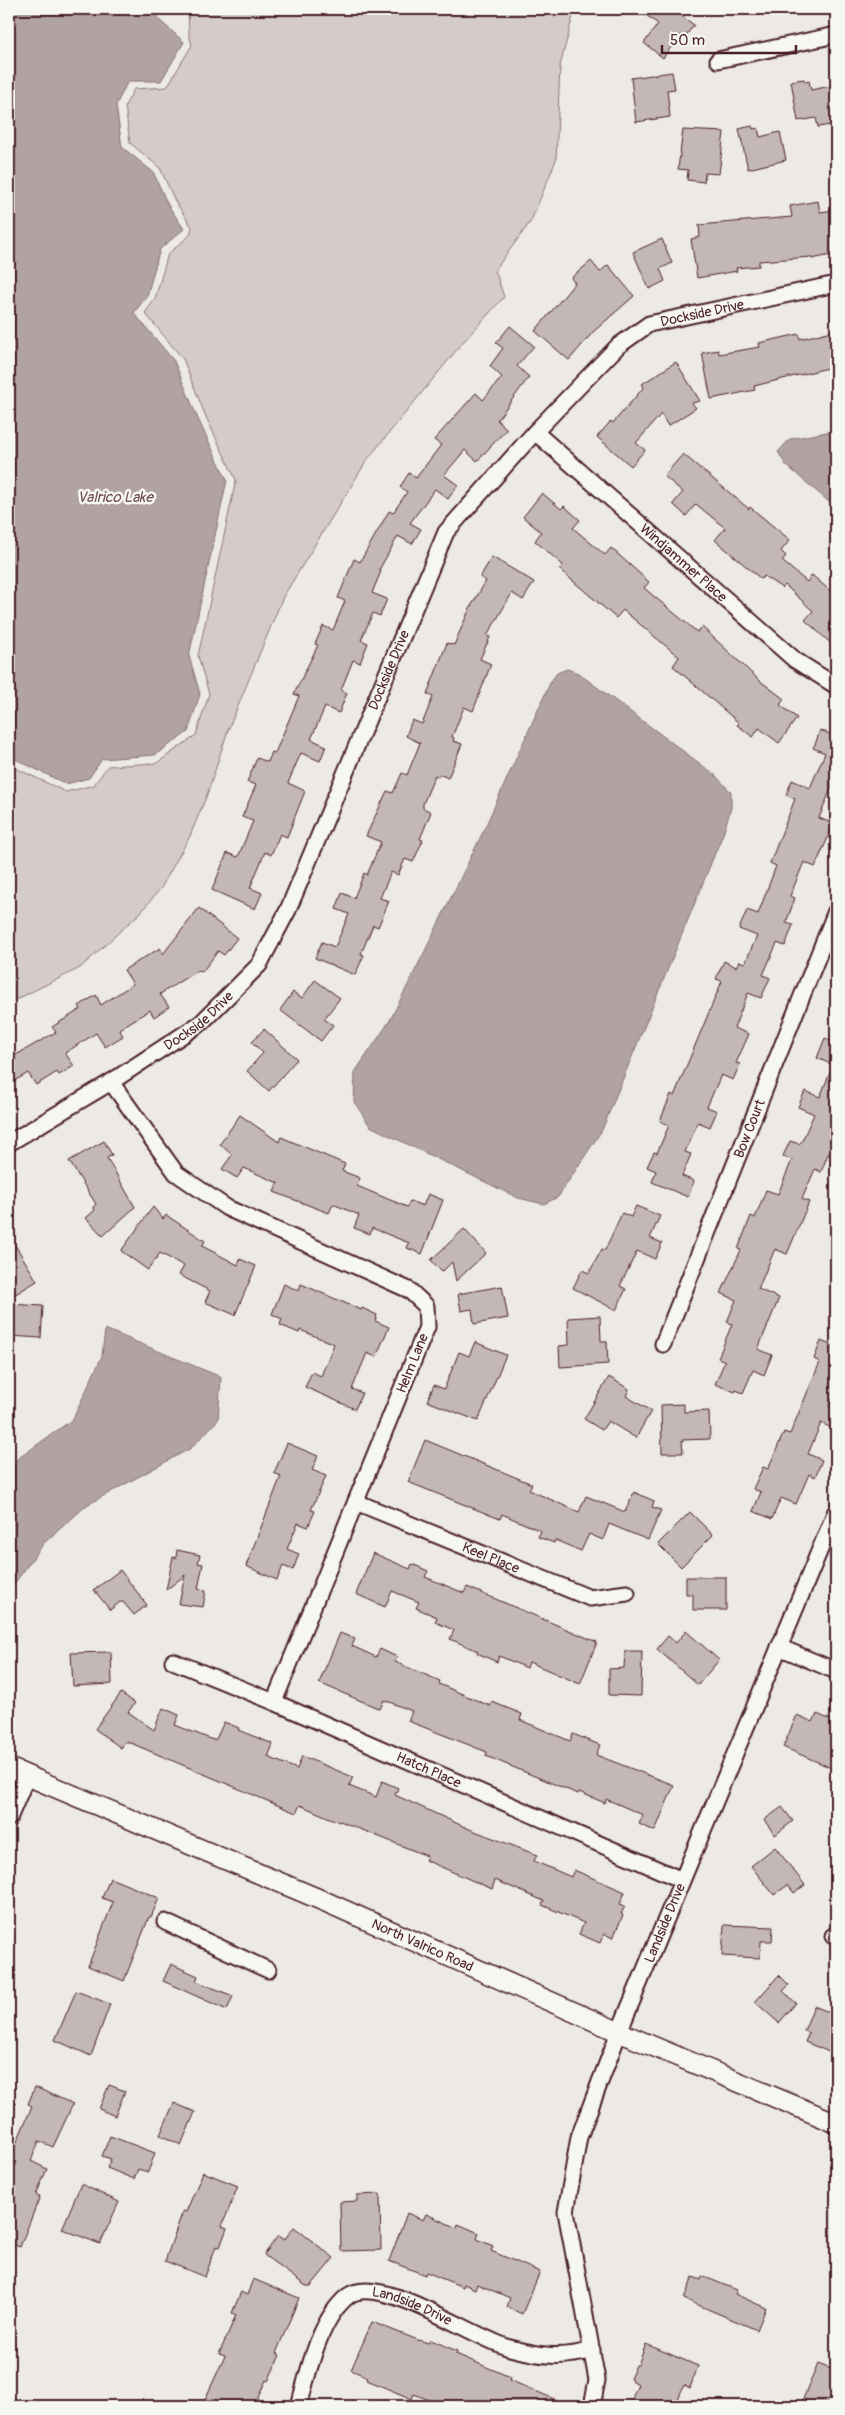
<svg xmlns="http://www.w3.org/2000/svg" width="845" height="2415" viewBox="0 0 845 2415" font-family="Pangolin,sans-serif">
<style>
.green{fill:#d4cbca;stroke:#8f757a}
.water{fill:#b1a2a3;stroke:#886e73}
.building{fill:#c4b7b7;stroke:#4a1f2b}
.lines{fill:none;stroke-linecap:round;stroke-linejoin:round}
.minor-casing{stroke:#4a1f2b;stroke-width:19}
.tertiary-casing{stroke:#4a1f2b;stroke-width:22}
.minor{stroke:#f6f6f2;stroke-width:15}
.tertiary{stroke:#f6f6f2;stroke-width:19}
.labels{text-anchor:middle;stroke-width:5;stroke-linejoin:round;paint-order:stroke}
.street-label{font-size:14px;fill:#4a1f2b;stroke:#f6f6f2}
.water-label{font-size:15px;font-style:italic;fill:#6e4d55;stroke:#f6f6f2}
</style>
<rect width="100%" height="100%" fill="#ece9e6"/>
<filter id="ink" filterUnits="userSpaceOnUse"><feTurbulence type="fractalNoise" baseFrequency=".02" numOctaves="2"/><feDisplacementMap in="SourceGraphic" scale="10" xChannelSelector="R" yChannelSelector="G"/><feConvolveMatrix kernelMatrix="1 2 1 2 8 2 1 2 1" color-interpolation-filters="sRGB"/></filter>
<g filter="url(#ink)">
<!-- green -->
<path class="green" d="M188,9h390l-4,3 -14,54 -4,94 -25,61 -36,49 9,27 -40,44 -97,119 -84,137 -55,133 -20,62 -18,44 -29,52 -21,25 -60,55 -71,35v-238l57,27 28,-7 14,-19 49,-3 39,-28 13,-41 -11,-38 38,-176 -30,-63 -23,-58 -38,-46 10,-14 13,-45 22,-19 2,-8 -17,-26 -15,-33 -30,-25 -5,-37 9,-17 33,-2 25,-42 -3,-10z"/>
<!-- water -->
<path class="water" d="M9,9h148v9l27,24 -23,39h-33l-12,24 6,42 31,25 15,33 16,24 -24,20 -13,47 -13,17 40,48 24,58 29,61 -38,176 11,38 -12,38 -33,23 -53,4 -13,19 -23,6 -57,-28z
M827,432h9v76l-50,-43 -8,-13 12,-13z
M567,669l11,4 136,101 17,18v16l-8,26 -121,296 -44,67 -14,7 -26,-6 -148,-72 -16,-24 1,-30 34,-50 33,-65 60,-123 69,-153 6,-8z
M105,1329l116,48 -3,43 -27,28 -104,57 -43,38 -35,48v-126l64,-46 29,-63z"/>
<!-- building -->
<path class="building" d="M638,9h34l22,16 -10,13 -4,-3 -17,23 -19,-15 14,-19z
M672,72l3,17 -8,1 3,27 -34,5 -5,-44z
M804,79l1,3 4,-1 2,9 20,-4 5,38 -18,3 -2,-9 -18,3 -7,-40z
M752,126l1,3 5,-1 2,9 20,-5 6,28 -38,9 -9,-40z
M683,130l41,2 -5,42 -14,-1 -1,9 -17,-2 1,-10 -10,-1z
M818,201l2,11 14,-2 2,13v31l-24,5 -1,-2 -52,4v5l-23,2 1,3 -40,7 -6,-39 9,-2 -1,-12 93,-8 -2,-11z
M662,239l10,24 -12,6 5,12 -16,8 -16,-37z
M591,261l9,11 8,-7 26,31 -41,36 -24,28 -34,-29 40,-48 -4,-5z
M510,326l24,20 -17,20 12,11 -32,43 10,9 -30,32 -12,-11 -21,25 14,10 -10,14 -13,-10 -25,34 11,6 -9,15 -14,-8 -19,34 2,1 -9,22 15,6 -7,17 -7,-3 -12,27 7,3 -8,20 -7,-3 -12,30 6,3 -8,20 -14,-6 -14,32 15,7 -6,15 -19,-8 -13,30 17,8 -18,46 -7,-3 -9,21 -6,-3 -15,36 12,5 -7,16 -43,-19 15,-37 11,4 15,-36 -11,-4 14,-32 -9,-3 10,-24 11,4 4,-10 3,1 24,-57 -5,-2 24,-49 -3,-1 8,-18 10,4 12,-29 -7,-3 16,-39 6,3 29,-51 4,2 14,-21 -7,-5 9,-14 7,5 25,-33 -7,-5 42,-47 7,7 19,-23 -12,-11 13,-18 -7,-5z
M836,330v36l-82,20 1,4 -44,9 -9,-46 16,-3 1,4 41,-7 -1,-4 40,-9 1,5z
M676,362l24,39 -8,2 4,5 -28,18 -7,-12 -25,29 9,7 -14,16 -34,-29 14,-16 2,2 31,-36 -2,-3z
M683,454l66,55 1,-2 40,33 -9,11 5,5 -4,5 25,21 5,-7 24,21v52l-31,-28 8,-9 -28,-26 -3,3 -18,-12 -3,3 -46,-39 10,-12 -29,-24 -10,12 -13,-12 10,-12 -19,-16z
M542,493l19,16 3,-3 16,14 -7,8 32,27 6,-7 38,34 -5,6 53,44 5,-5 57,53 25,19 -4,6 17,13 -18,25 -20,-15 -6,9 -16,-12 2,-2 -66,-57 6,-9 -56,-47 -7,8 -57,-49 4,-4 -28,-24 6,-9 -18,-15z
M492,557l42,25 -11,18 -11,-7 -25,43 3,1 -10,22 11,5 -18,47 -9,-4 -12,30 2,1 -1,3 9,3 -14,34 -9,-4 -1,3 -3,-2 -12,29v4l8,4 -11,27 3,1 -10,22 -8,-3 -7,16 -7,-3 -11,26 9,3 -11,26 -5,-2 -12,29 3,1 -9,20 -40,-17 7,-16 13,5 14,-33 -13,-5 6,-16 12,5 10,-25 3,2 14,-33 -15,-6 21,-45 6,2 9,-20 5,2 13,-32 -14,-7 6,-16 10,4 11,-27 -6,-3 20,-51 7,2 16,-37 16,-27 -6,-4z
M836,726v50l-17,42 15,6 -19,43 -11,-5 -14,34 5,2 -9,25 7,2 -8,21 -8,-3 -14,32 7,3 -9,20 -13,-5 -14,35 15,6 -13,29 4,1 -7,16 -12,-5 -14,32 10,4 -7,16 -12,-5 -13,30 6,2 -9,22 12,5 -6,16 -36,-15 4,-11 -9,-4 7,-15 3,1 12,-28 -9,-4 11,-27 3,2 48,-115 -6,-2 8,-18 12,6 3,-6 6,2 12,-27 -18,-7 8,-19 11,4 18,-48 -6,-3 25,-64 -9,-4 6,-15 18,8 15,-35 -12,-5 3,-6 4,-12 12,5z
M199,908l38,30 -13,17 -6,-4 -16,21 -4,-2 -38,24 9,13 -15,10 -4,-7 -31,19 4,7 -18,11 -9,-14 -31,20 9,13 -15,9 -2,-3 -21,13 -8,-12 -19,11v-25l47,-27 -4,-5 29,-18 -2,-3 17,-11 5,10 32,-21 -9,-14 36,-22 3,6z
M315,980l25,18 -16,21 9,6 -12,16 -41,-31 13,-18 9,6z
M264,1029l33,30 -28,32 -22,-20 16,-18 -11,-11z
M825,1038l11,5v115l-8,-4 -7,18 -6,-3 -13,30 7,3 -22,52 -12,-5 -17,40 21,9 -21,51 14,6 -8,20 -11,-5 -10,23 -7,-3 -1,2 -20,-8 10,-23 -7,-3 14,-34 -5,-2 9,-22 -15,-7 20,-43 -3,-1 13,-33 4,2 11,-28 12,4 14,-34 -9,-4 7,-15 9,3 3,-3 12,-27 -16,-7 7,-16 15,6 13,-32 -16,-7z
M240,1115l39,27 2,-5 64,27 -3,7 18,7 -3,8 50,21 3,-6 13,5 5,-12 15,6 -21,54 -15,-6 2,-5 -37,-15 -2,6 -16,-6 5,-13 -26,-11 -4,9 -55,-21 4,-9 -34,-15 -7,10 -15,-9 10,-14 -12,-11z
M104,1141l8,14 -5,3 28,49 -32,29 -17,-18 9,-8 -2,-3 3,-3 -27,-43z
M636,1206l24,10 -10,22 12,5 -7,16 -18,-8 -17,35 6,3 -10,21 -43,-22 9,-18 7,3 13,-24 3,1 17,-37 9,4z
M153,1207l10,12 3,-4 39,26 -3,5 36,19 2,-6 16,7 -21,49 -30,-13 5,-11 -31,-16 5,-9 -24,-13 -12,17 -27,-19z
M464,1229l22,24 -30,28 -4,-19 -10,10 -11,-12z
M9,1235l28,46 -28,17z
M284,1284l15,7 2,-7 60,26 1,-2 15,7 -2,6 14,6 -13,30 -9,-4 -15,36 10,4 -7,16 -50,-22 7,-15 9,4 13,-32 -34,-14 -1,3 -19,-8 2,-6 -10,-5z
M502,1286l6,32 -34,6 -2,-15 -11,2 -3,-17z
M9,1304l34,2 -2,32 -32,-2z
M600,1316l1,25h6l1,23 -48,3 -1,-21 10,-1 -1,-27z
M821,1341l15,6v43l-7,17 7,3v20l-15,-7 -13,31 14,6 -7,17 -6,-3 -13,30 -15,-6 -9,21 -19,-8 8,-19 -8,-3 10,-22 5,2 16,-37 6,2 30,-72 -6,-3z
M475,1342l31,13 -28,66 -51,-20 7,-16 10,4 15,-37 10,4z
M609,1377l20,12 -3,7 25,15 -15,27 -28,-17 -6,9 -18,-11z
M684,1404v8l25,-1 1,28 -28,1 1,13h-21l-1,-48z
M425,1440l107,44 -3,6 50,22 7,-16 39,16 9,-20 20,9 -2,6 9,3 -13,30 -39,-16 -6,16 -14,-6 -8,17 -26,-11 -1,3 -16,-6 3,-6 -39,-17 -2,5 -92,-37z
M287,1443l31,13 -6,14 14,6 -15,34 4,1 -7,16 -10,-4 -11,26 12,5 -6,16 -10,-4 -6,14 -31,-14 35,-90 -7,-3z
M690,1512l23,23 -32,32 -23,-23z
M177,1550l23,5 -2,8 5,1 -5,25 8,1 -3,17 -24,-3 6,-29 -19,15 7,-33 3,1z
M373,1553l37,16 2,-5 16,7 -3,6 39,16 3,-6 130,55 -17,42 -51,-22 -2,6 -28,-12 -2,6 -20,-9 1,-2 -28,-12 4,-9 -19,-8 2,-5 -21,-9 3,-6 -27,-11 -7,16 -29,-13z
M120,1570l27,35 -13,10 -11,-13h-3l-10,8 -16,-20z
M686,1577h40v33h-33v-16h-7z
M686,1631l33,29 -21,25 -41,-36 11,-13 8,7z
M340,1633l15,6 -3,7 24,11 4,-8 17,8 -2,5 45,19 -1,3 51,22 2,-4 30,12 -2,6 50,21 3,-7 27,11 -4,10 78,30 -19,46 -16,-7 4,-9 -37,-16 -1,4 -26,-11 -1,2 -92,-38 1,-4 -79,-31 4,-10 -28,-11 -4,9 -61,-26z
M625,1651h17l-1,45 -32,-1v-26l15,-1z
M111,1652l1,32 -39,2 -2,-33z
M121,1693l14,10 -7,9 26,18 9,-22 16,7 -4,10 38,15 3,-1 8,-17 15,6 -1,2 35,14 -5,13 29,12 5,-13 51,21 -4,9 27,11 6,-16 16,7 -3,7 72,33 70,27 -3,6 37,16 3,-7 51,22 -5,12 5,2 -4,8 2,1 -10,23 -9,-4 -4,9 -21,-9 5,-11 -42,-18 2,-4 -49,-21 -3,9 -67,-29 2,-4 -87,-35 -1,1 -39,-17 -4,8 -170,-72 -5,7 -26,-19z
M817,1714l19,8v48l-53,-23 14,-32 16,7z
M782,1807l11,14 -18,14 -11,-15z
M775,1847l30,38 -11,8 -6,-8 -14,10 -23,-29z
M110,1878l49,20 -8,19h-2l-25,64 -36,-15 25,-64 -11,-4z
M724,1925l49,2 -1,14h-11l-1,17 -38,-2z
M171,1964l27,12 -2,5 37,15 -6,14 -64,-29z
M779,1975l10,10 -6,6 13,12 -17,20 -24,-21z
M76,1991l34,13 -19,52 -36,-16z
M814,2006l22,9v20l-7,17 -24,-10 4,-9 -5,-2z
M109,2085l16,6 -10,25 -16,-7z
M35,2087l38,17 -20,43 -14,-6 -8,20 16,8 -11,26 4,1 -20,51 -11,-4v-94l4,2 19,-45 -4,-2z
M174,2103l21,9 -14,33 -21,-10z
M110,2136l45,17 -7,19 -10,-3 -4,10 -27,-11 4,-9 -9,-3z
M203,2172l35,14 -16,40 5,2 -7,19 -4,-1 -11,31 -40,-16 18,-50 3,1z
M81,2184l38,18 -19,42 -38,-15z
M380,2194l1,56 -40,1 -1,-49 17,-1v-6z
M407,2213l16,7 3,-6 31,14 1,-4 21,9 -2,6 16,7 -2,5 49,21 -18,42 -15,-7 3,-9 -33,-14 -2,5 -11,-5 -1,3 -37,-15 -1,3 -36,-14z
M294,2227l40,31 -23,28h-5l-42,-31 14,-19 6,4z
M702,2276l35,14 -2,4 31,14 -9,22 -73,-31 9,-22 8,3z
M253,2279l46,19 -23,55 4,2 -12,26 -2,-1 -12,26h-52l23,-50 -6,-2 17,-39 -4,-2 9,-21 6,3z
M372,2322l46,18 11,3 2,-3 26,11 -1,3 54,23 -1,3 62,26h-126l-31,-12 -2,5 -45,-19 1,-3 -17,-7z
M646,2344l52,22 -8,22 -6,-3 -9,21h-46l9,-22 -8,-5 6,-14h2z
M818,2364l18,7v35h-36z"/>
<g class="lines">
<defs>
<g id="minor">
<path d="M718,60l118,-25"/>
<path id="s1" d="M535,432l260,228 41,26"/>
<path d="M111,1082l65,91 51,35 182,82 17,16 1,21 -153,375"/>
<path id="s2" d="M9,1143l102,-61 90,-59 58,-58 29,-55 158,-378 89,-100 83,-86 31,-22 187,-40"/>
<path id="s3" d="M663,1344l173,-433"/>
<path id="s4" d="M356,1502l234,96 37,-5"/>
<path d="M779,1647l57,24"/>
<path id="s5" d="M173,1661l101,41 408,178"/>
<path d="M9,1818l18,-42"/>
<path d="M165,1922l103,48"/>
<path d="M833,1936l3,1"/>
<path id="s6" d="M299,2406c9,-33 20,-87 49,-110 31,-24 127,43 162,52 31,8 52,11 82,2"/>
<path id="s7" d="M592,2406l5,-26 -31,-168 13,-75 40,-105 217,-521"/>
</g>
<g id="tertiary">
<path id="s8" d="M9,1768l317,134 293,130 217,91"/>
</g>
</defs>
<!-- minor casing -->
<use href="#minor" class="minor-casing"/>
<!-- tertiary casing -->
<use href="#tertiary" class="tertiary-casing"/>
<!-- minor -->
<use href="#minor" class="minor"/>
<!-- tertiary -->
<use href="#tertiary" class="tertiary"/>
</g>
</g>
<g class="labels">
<!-- street labels -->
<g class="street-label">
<text dy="5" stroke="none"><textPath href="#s2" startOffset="1126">Dockside Drive</textPath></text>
<text dy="5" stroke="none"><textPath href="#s1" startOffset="198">Windjammer Place</textPath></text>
<text dy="5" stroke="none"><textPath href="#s2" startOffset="631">Dockside Drive</textPath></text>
<text dy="5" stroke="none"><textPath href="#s2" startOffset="226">Dockside Drive</textPath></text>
<text dy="5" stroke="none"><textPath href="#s3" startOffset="232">Bow Court</textPath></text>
<text transform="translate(412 1363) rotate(-68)" y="5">Helm Lane</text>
<text dy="5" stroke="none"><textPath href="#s4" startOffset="146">Keel Place</textPath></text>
<text dy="5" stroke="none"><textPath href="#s5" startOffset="278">Hatch Place</textPath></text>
<text dy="5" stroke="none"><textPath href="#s7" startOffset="504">Landside Drive</textPath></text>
<text dy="5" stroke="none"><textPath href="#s8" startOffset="450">North Valrico Road</textPath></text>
<text dy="5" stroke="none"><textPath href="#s6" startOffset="190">Landside Drive</textPath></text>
</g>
<!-- water labels -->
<g class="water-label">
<text x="115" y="502">Valrico Lake</text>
</g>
</g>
<!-- margin -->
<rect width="845" height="2415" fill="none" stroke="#f6f6f2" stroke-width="30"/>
<rect x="15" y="15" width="815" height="2385" fill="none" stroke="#4a1f2b" stroke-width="2" filter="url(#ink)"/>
<!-- scale -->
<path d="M662 45v8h134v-8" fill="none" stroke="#4a1f2b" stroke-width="2.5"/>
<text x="670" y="45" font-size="15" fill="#4a1f2b" stroke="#f6f6f2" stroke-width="4" paint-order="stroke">50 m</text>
</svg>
